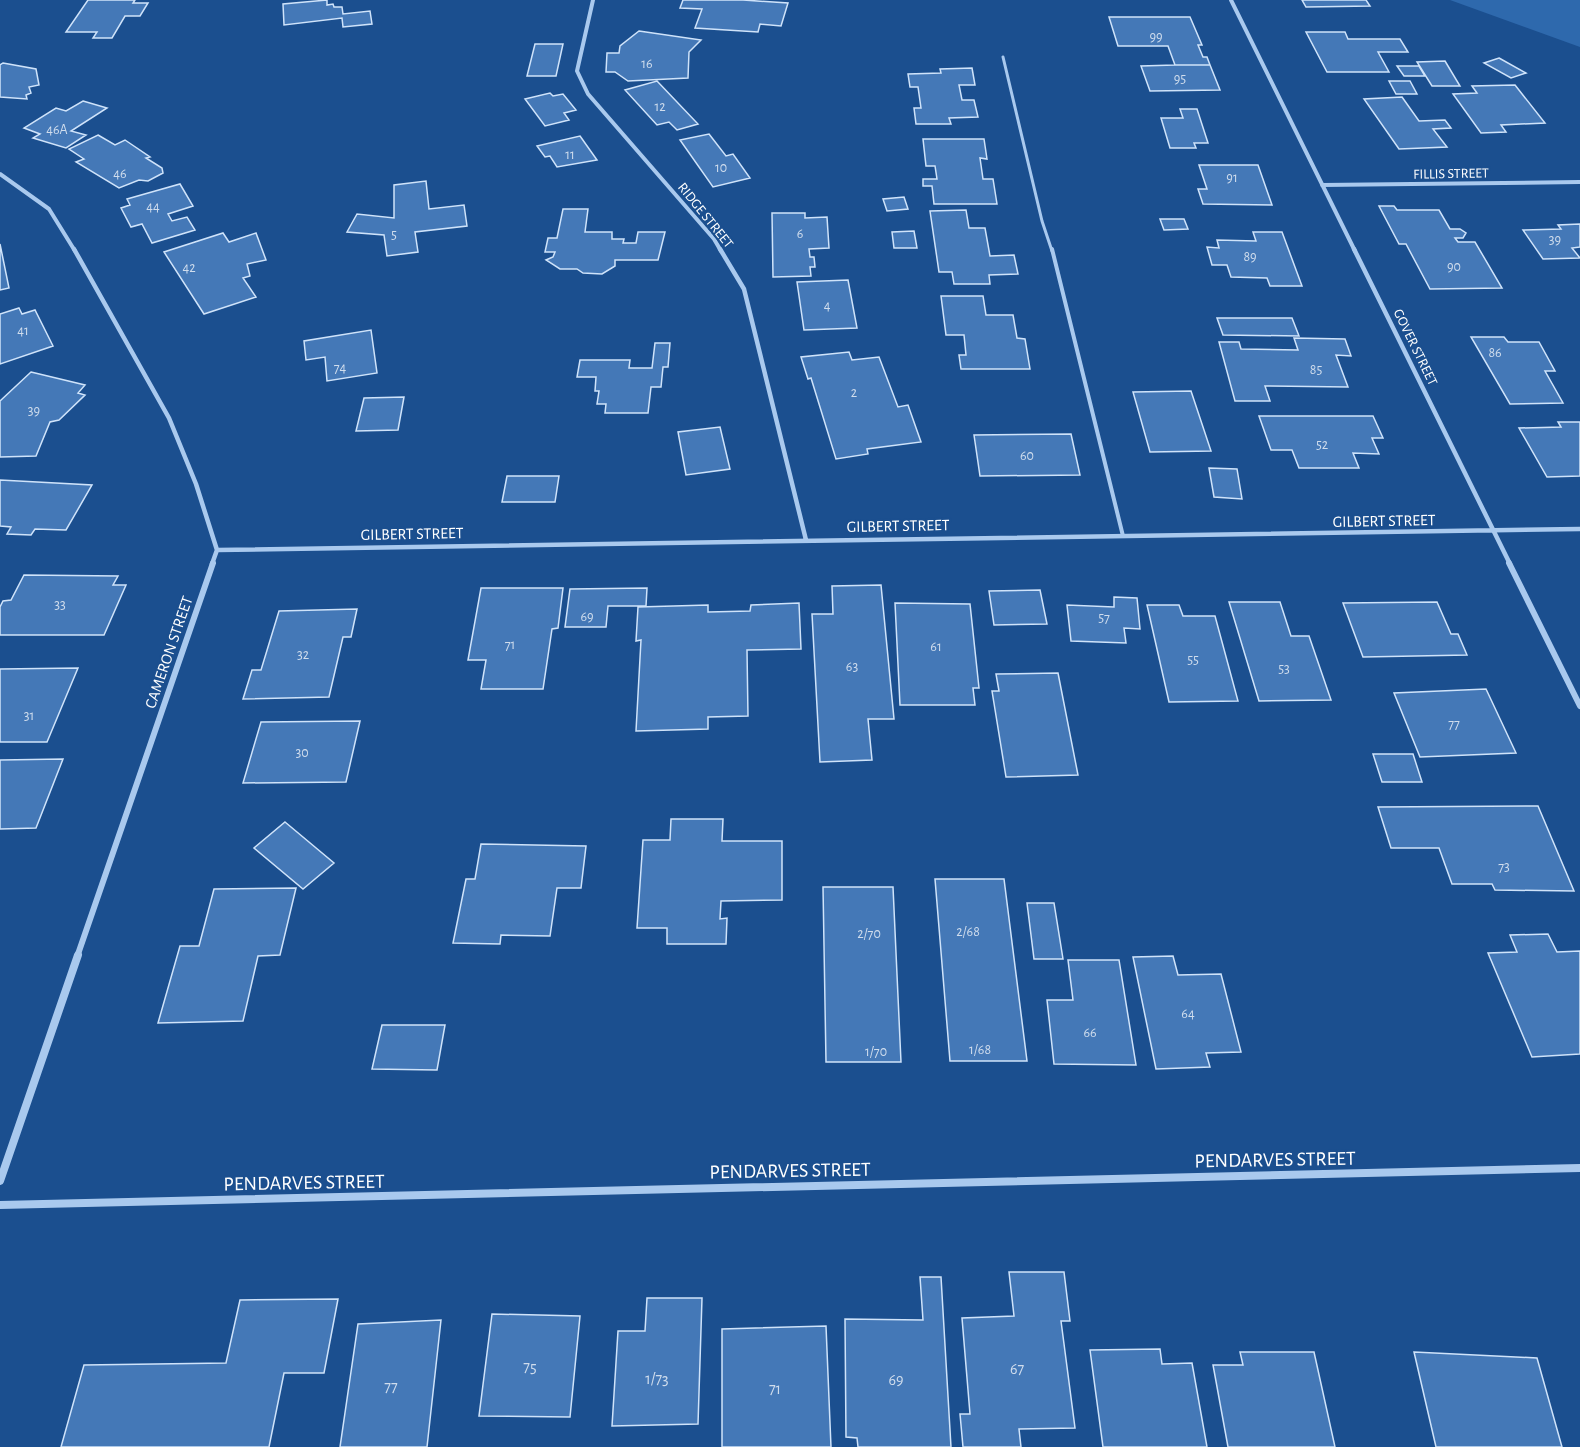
<svg xmlns="http://www.w3.org/2000/svg" width="1580" height="1447" viewBox="0 0 1580 1447" font-family="'Alegreya Sans',sans-serif">
<style>
.green{fill:#2e69ad}
.building{fill:#4478b7;stroke:#cfe3fa;stroke-width:1.5}
.lines{fill:none;stroke-linecap:round;stroke-linejoin:round}
.lane-far1{stroke:#a9c9ee;stroke-width:3}
.lane{stroke:#a9c9ee;stroke-width:4}
.street-far3{stroke:#a9c9ee;stroke-width:4}
.street-far2{stroke:#a9c9ee;stroke-width:4.5}
.street-far1{stroke:#a9c9ee;stroke-width:6}
.street{stroke:#a9c9ee;stroke-width:8}
.labels{text-anchor:middle;stroke-width:4.5;stroke-linejoin:round;paint-order:stroke}
.number-label{font-size:14px;fill:#d0dded}
.far-street-label{font-size:14px;fill:#fff;stroke:#1b4f8f}
.street-label{font-size:16px;fill:#fff;stroke:#1b4f8f}
.near-number-label{font-size:16px;fill:#d0dded}
.near-street-label{font-size:20px;fill:#fff;stroke:#1b4f8f}
</style>
<rect width="100%" height="100%" fill="#1b4f8f"/>
<!-- green -->
<path class="green" d="M1450,0h130v47z"/>
<!-- building -->
<path class="building" d="M88,0h47l-2,3h15l-8,13h-15l-13,22h-19l4,-6h-31z
M327,0v5l6,-1 1,3h8l1,7 27,-3 2,13 -29,3 -1,-9 -58,7 -1,-21z
M683,0h60l45,3 -7,23 -21,-2 -2,8 -63,-4 7,-19 -22,-1z
M1302,0h64l4,6 -64,1z
M1109,17h81l12,28h-4l5,12h4l3,8h-35l-7,-19h-50z
M639,31l62,9 -12,12 -1,26 -60,3 -13,-9h-9l1,-19h12l1,-7z
M1306,32h39l3,7h52l8,13h-30l11,20h-62z
M535,44h28l-7,32h-29z
M1499,58l27,15 -15,5 -27,-15z
M1445,61l15,25h-28l-15,-24z
M3,63l33,6 3,16 -10,2 2,6 -5,2 1,4 -27,-2v-32z
M1175,65h35l10,25 -70,1 -9,-25z
M1397,66h22l6,10h-21z
M972,68l3,17h-16l3,15h12l4,17 -29,1 2,6h-35l-2,-16h7l-3,-21h-8l-2,-13 33,-1 -1,-4z
M657,81l41,43 -21,6 -8,-8 -12,3 -32,-35z
M1389,81h21l7,13h-21z
M1515,85l30,38 -44,2 5,7 -25,1 -28,-39 24,-1 -5,-7z
M550,93l3,3 10,-2 13,16 -12,3 5,7 -24,6 -20,-27z
M1402,97l17,24 26,-1 6,8 -18,1 14,18 -48,2 -35,-50z
M83,101l24,7 -36,23 15,4 -20,13 -33,-10 7,-4 -16,-6 32,-20 10,3z
M1180,109h17l11,34h-14l2,5h-26l-9,-30h22z
M709,134l17,22 7,-2 17,24 -37,9 -33,-47z
M98,135l17,10 10,-5 25,17 -4,1 16,10 1,5 -15,8 -9,-1 -20,8 -43,-26 8,-3 -15,-10z
M580,136l17,24 -40,7 -7,-11 -5,1 -8,-11z
M923,139h61l3,20 -7,-1 3,21h10l4,25h-63l-2,-18h-9v-7h14l-2,-13h-9z
M1199,165h59l14,40 -69,-1 -5,-15h9z
M426,181l3,28 35,-4 3,21 -52,6 3,20 -31,4 -3,-21 -37,-3 10,-18 37,4v-33z
M180,184l13,22 -25,8 4,7 15,-4 8,13 -43,13 -10,-19 -11,3 -10,-19 9,-3 -3,-6z
M904,197l4,12 -21,2 -4,-12z
M1379,206h15l3,4h42l11,19h10l6,4 -3,5h-8l3,4h17l27,46 -72,1 -24,-45h-7z
M563,209h25l-3,23h27v7h12l-1,4h13l2,-11h27l-7,28h-43v6l-13,8 -19,-1 -6,-4h-17l-14,-9 7,-3 2,-5h-10l3,-14h9z
M966,210l3,18h16l5,28 24,-1 4,19 -29,1 1,9h-36l-2,-12h-13l-9,-61z
M772,213h33v5l22,-1 2,31 -20,1 1,8h4l1,10h-5l1,9 -38,1z
M1160,219h24l4,10 -24,1z
M1580,224v23l-8,1 8,10 -37,1 -20,-29 38,-1 -3,-4z
M914,231l3,17h-23l-2,-16z
M1253,232h29l20,54h-32l-3,-8 -36,-1 -4,-12h-15l-5,-18 12,1 -2,-8 39,1z
M223,233l6,9 27,-9 10,27 -19,4 3,12 -7,2 13,19 -52,17 -40,-62z
M0,244l9,44 -9,2z
M848,280l9,48 -53,2 -7,-48z
M941,296h42l3,19h27l4,23 8,1 5,30h-69l-2,-14h7l-2,-20h-18z
M19,308l3,6 13,-4 18,36 -53,18v-50z
M1217,318h75l7,18 -76,-1z
M371,330l6,43 -50,8 -2,-24 -19,3 -2,-19z
M1471,337h33l4,5h31l16,29h-10l18,32 -53,1z
M1294,338l51,1 6,17 -15,-1 12,32 -83,-1 5,15h-35l-16,-59h20l2,7 57,1z
M655,343h15l-2,24h-5l-2,20h-10l-3,26h-43l1,-9h-9l2,-13h-4l1,-14h-19l3,-17h50l-1,8h23z
M849,352l3,8 27,-3 19,50 10,-2 13,37 -54,7 1,5 -32,5 -25,-81 -3,1 -7,-22z
M31,372l54,13 -7,8 7,2 -26,25 -9,2 -14,34 -36,1v-56z
M1191,391l20,60 -61,1 -17,-60z
M404,397l-6,33 -42,1 8,-33z
M1259,416h114l10,22h-11l7,16 -26,-1 6,15h-60l-7,-18h-21z
M1558,422h22v54l-33,1 -28,-49 42,-1z
M720,427l10,42 -44,6 -8,-43z
M1071,434l9,41 -100,1 -6,-41z
M1209,468l28,1 5,30 -28,-2z
M507,476h52l-4,26h-53z
M0,480l92,5 -26,45 -31,-1 -4,6 -24,-1 4,-7 -11,-1z
M24,575l94,1 -5,9h13l-22,50h-104v-28l3,-6 8,-1z
M881,585l13,134h-26l4,41 -52,2 -8,-148h21l-1,-28z
M481,588h82l-5,40 -6,1 -9,60h-62l5,-29h-18z
M647,588l-1,18h-38l-2,21h-41l5,-38z
M1040,590l7,34 -53,1 -5,-34z
M1114,597l23,1 3,31 -16,-1 2,15 -55,-2 -4,-36 47,2z
M1229,602h51l11,34h18l22,64 -72,1z
M1437,602l14,32h7l9,21 -104,2 -20,-54z
M799,603l2,46 -54,1 1,66 -40,1v12l-72,2 5,-91 -5,1 2,-34 70,-2v7l42,-1 1,-6z
M895,603l75,1 9,84h-6l2,17h-75z
M1147,605h32l4,11h32l23,85 -69,1z
M357,609l-6,28h-8l-14,60 -86,2 9,-29h9l18,-59z
M78,668l-31,74h-47v-73z
M1058,673l20,102 -72,2 -14,-86h7l-3,-17z
M1486,689l30,64 -96,4 -26,-64z
M360,721l-14,61 -103,1 18,-61z
M1373,754h40l9,28h-40z
M63,759l-27,69 -36,1v-69z
M1538,806l36,85 -79,-1 -3,-6h-40l-13,-36h-48l-13,-41z
M671,819h52l-1,22h60v59l-61,1 -1,18 7,-1 -1,26h-59v-16h-30l6,-88h27z
M285,822l49,41 -31,26 -49,-41z
M481,844l105,2 -5,42h-24l-7,48 -49,-1 -1,9 -47,-1 13,-64h9z
M935,879h69l23,182h-77z
M823,887h70l8,175h-75z
M296,888l-16,67 -22,1 -15,65 -85,2 22,-77h19l15,-57z
M1027,903h27l9,56h-29z
M1548,934l9,18 23,-1v103l-48,3 -44,-104 29,-1 -7,-17z
M1173,956l5,19 43,-1 20,78 -35,1 4,14 -54,2 -23,-112z
M1068,960h51l17,105 -82,-1 -7,-64h26z
M382,1025h63l-8,45 -65,-1z
M1009,1272h55l6,49h-9l14,107 -56,1 2,18h-58l-3,-33h10l-8,-96 52,-2z
M920,1277h21l10,170h-93l-1,-9 -11,-1 -1,-118 78,1z
M647,1298h55l-4,126 -86,2 6,-95h27z
M338,1299l-14,74h-40l-15,74h-208l23,-82 142,-2 14,-63z
M492,1314l88,2 -10,101 -91,-1z
M441,1320l-14,127h-87l18,-123z
M826,1326l5,121h-109v-118z
M1160,1349l2,15 30,-1 15,84h-104l-13,-97z
M1240,1352h74l21,95h-107l-15,-82h30z
M1414,1352l123,6 25,89h-126z"/>
<g class="lines">
<!-- lane-far1 -->
<path class="lane-far1" d="M1003,57l39,164 10,30"/>
<!-- lane -->
<path class="lane" d="M1052,249l71,287"/>
<!-- street-far3 -->
<path class="street-far3" d="M593,0l-16,71 11,23 126,145 7,12
M1231,0l124,251
M0,174l49,35 26,42
M1322,185l258,-3"/>
<!-- street-far2 -->
<path class="street-far2" d="M74,249l95,169 27,66 21,66 -5,14
M720,249l24,40 62,251
M1354,249l156,315
M217,550l1363,-21"/>
<!-- street-far1 -->
<path class="street-far1" d="M1509,563l71,143
M77,957l136,-394"/>
<!-- street -->
<path class="street" d="M0,1181l78,-226
M0,1205l1580,-37"/>
</g>
<g class="labels">
<!-- number labels -->
<g class="number-label">
<text x="1156" y="41">99</text>
<text x="647" y="68">16</text>
<text x="1180" y="83">95</text>
<text x="660" y="111">12</text>
<text x="57" y="134">46A</text>
<text x="570" y="159">11</text>
<text x="721" y="172">10</text>
<text x="120" y="178">46</text>
<text x="1232" y="182">91</text>
<text x="153" y="211">44</text>
<text x="800" y="238">6</text>
<text x="394" y="239">5</text>
<text x="1555" y="244">39</text>
<text x="1250" y="261">89</text>
<text x="1454" y="271">90</text>
<text x="189" y="272">42</text>
<text x="827" y="310">4</text>
<text x="23" y="335">41</text>
<text x="1495" y="357">86</text>
<text x="340" y="372">74</text>
<text x="1316" y="374">85</text>
<text x="854" y="397">2</text>
<text x="34" y="415">39</text>
<text x="1322" y="449">52</text>
<text x="1027" y="460">60</text>
<text x="60" y="609">33</text>
<text x="587" y="621">69</text>
<text x="1104" y="622">57</text>
<text x="510" y="649">71</text>
<text x="936" y="651">61</text>
<text x="303" y="659">32</text>
<text x="1193" y="664">55</text>
<text x="852" y="671">63</text>
<text x="1284" y="673">53</text>
<text x="29" y="720">31</text>
<text x="1454" y="728">77</text>
<text x="302" y="757">30</text>
<text x="1504" y="871">73</text>
<text x="968" y="936">2/68</text>
<text x="869" y="938">2/70</text>
<text x="1188" y="1018">64</text>
<text x="1090" y="1037">66</text>
<text x="980" y="1054">1/68</text>
<text x="876" y="1056">1/70</text>
</g>
<!-- far-street labels -->
<g class="far-street-label">
<text transform="translate(1451 173) rotate(-1)" y="5">FILLIS STREET</text>
<text transform="translate(706 215) rotate(51)" y="5">RIDGE STREET</text>
<text transform="translate(1416 347) rotate(64)" y="5">GOVER STREET</text>
</g>
<!-- street labels -->
<g class="street-label">
<text transform="translate(1384 520) rotate(-1)" y="6">GILBERT STREET</text>
<text transform="translate(898 525) rotate(-1)" y="6">GILBERT STREET</text>
<text transform="translate(412 533) rotate(-1)" y="6">GILBERT STREET</text>
<text transform="translate(168 652) rotate(-71)" y="6">CAMERON STREET</text>
</g>
<!-- near-number labels -->
<g class="near-number-label">
<text x="530" y="1372">75</text>
<text x="1017" y="1374">67</text>
<text x="657" y="1384">1/73</text>
<text x="896" y="1385">69</text>
<text x="391" y="1392">77</text>
<text x="775" y="1394">71</text>
</g>
<!-- near-street labels -->
<g class="near-street-label">
<text transform="translate(1275 1159) rotate(-1)" y="7">PENDARVES STREET</text>
<text transform="translate(790 1170) rotate(-1)" y="7">PENDARVES STREET</text>
<text transform="translate(304 1182) rotate(-1)" y="7">PENDARVES STREET</text>
</g>
</g>
</svg>
